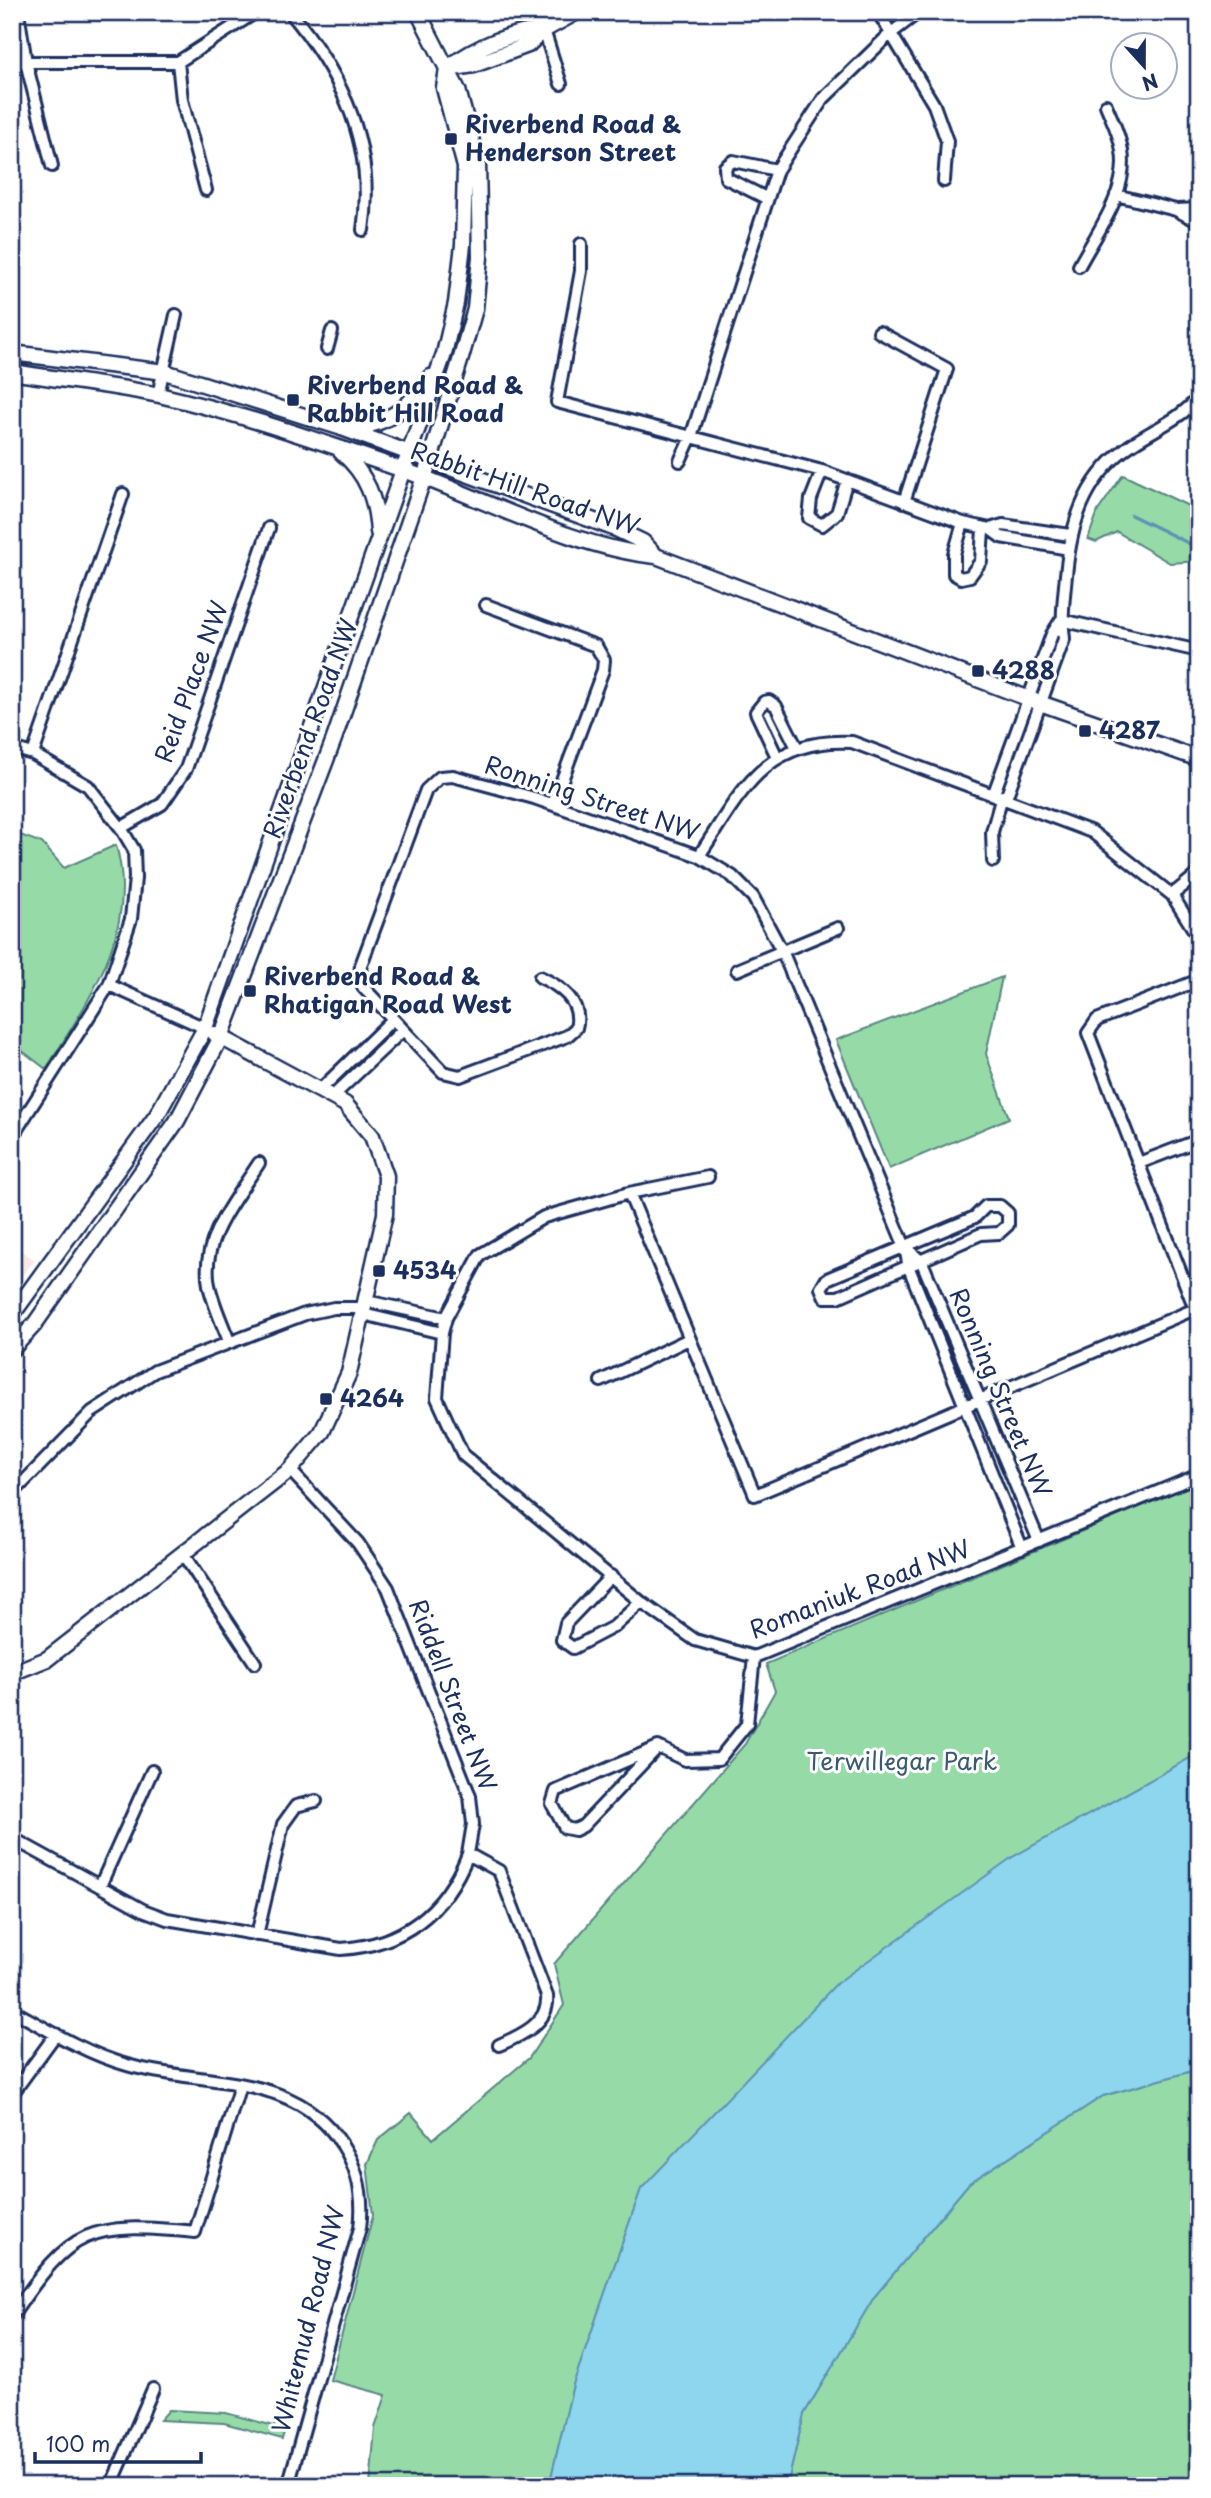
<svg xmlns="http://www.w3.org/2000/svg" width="1211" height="2498" viewBox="0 0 1211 2498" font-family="'Playpen Sans',sans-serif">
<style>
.built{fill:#f9e8e5}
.green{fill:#96dba7;stroke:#588582;stroke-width:2}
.water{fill:#8dd6ee;stroke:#5f93b4;stroke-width:2}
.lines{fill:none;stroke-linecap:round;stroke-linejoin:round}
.stream{stroke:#5f93b4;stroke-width:3.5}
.street-casing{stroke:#1b2f5e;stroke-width:16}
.secondary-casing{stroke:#1b2f5e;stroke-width:19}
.street{stroke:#fff;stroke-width:10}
.secondary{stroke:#fff;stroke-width:14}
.poi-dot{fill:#1b2f5e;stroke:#fff;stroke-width:2.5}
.labels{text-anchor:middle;stroke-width:6;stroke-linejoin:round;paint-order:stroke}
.poi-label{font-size:24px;font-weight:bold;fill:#1b2f5e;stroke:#fff;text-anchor:start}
.street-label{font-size:24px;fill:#1b2f5e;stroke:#fff}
.park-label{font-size:24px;fill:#3a5a70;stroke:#fff}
</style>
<rect width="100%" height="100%" fill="#fff"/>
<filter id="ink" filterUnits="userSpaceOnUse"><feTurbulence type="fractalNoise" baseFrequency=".0143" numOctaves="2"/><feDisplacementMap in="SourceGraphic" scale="14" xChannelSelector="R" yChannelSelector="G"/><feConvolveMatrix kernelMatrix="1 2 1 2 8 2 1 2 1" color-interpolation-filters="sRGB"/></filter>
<g filter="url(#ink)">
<!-- built -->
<path class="built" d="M12,1244l23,16 -23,27z"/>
<!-- green -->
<path class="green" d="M1123,475l76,36v50l-29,2 -53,-31 -21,10 -8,-3 10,-28z
M12,832l30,11 22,25 52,-23c24,85 -27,155 -70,224l-34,-26z
M1002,977l-16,77 23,64 -120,51 -53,-129z
M1199,1482v271l-188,105 -370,331 -68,196 -24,101h-179l5,-58 11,-33 -56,-15 43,-165 -6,-51 11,-24 33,-27 22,26 96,-81 35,-53 -10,-41 191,-220 30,-53 -9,-27z
M1199,2069v417h-412l17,-72 70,-117 95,-114 134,-87z
M169,2410l57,3 59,16 -3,10 -58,-16 -64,-3z"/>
<!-- water -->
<path class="water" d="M1199,1753v316l-96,27 -134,87 -95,114 -70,117 -17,72h-238l24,-101 68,-196 196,-206 174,-125z"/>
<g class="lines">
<!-- stream -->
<path class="stream" d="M1131,515l59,29 9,-1"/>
<defs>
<path id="street" d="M18,12l8,50 26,104
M290,12c53,63 86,135 73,218
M534,12l10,18 17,54
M878,12l56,93 13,36 -3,40
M12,62h166l78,-50
M178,62l4,38 24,90
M1116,195l60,15 23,12
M766,198l-40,-20 -1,-11 8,-6 44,9
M1176,210l23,-1
M581,244v27l-24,131 265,69 141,52 27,6 11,8 68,12
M1079,266c18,-34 50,-75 43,-115 -2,-16 -10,-31 -16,-46
M879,332l68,37 -43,133
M327,349l5,-18
M158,395l18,-80
M680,461l11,-24 86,-267 46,-71 67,-65 29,-22
M822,471l-11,28 -2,19 13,7 15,-12 10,-33
M963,523l-9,31v20l7,4 9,-2 11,-15 2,-32
M990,529l13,-4 67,10
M486,605l110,41 8,14 -1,10 -50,134
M1061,620l138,31
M12,748l21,6 55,32 33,42 13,22 1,28 -4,41 -22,66 -97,152
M33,754l90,-260
M777,757l-21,-45 8,-10 5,-1 7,5 21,42
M994,793l58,-159 9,-14
M1006,798l58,-159c-3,-22 0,-42 2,-64 5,-51 17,-93 59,-126 25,-19 53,-27 74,-52
M121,828l41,-24 24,-35 83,-241
M699,856c42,-64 66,-119 153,-114l240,90 80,63 27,43
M993,861l-1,-29 10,-36
M1172,895l27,-22
M737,970l101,-42
M540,977c20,9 43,25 36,51l-9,8 -107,40 -17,-4 -80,-85 -3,-10 1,-12 65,-175 14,-13 13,-1 81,22 165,58 33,20 21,21 30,56 122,294 4,21 113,280
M1199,980l-102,40 -9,13 107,276 -440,186 -126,-302 -85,24 -64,38 -34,63 -4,15 -5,65 26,57 178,147 54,38 59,17 445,-182
M109,985l96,43
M321,1089l71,-69
M333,1096l69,-65
M1139,1163l60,-23
M629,1193l79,-16
M986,1206h14l8,7v12l-9,8 -18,1 -143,63h-13l-4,-9 6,-9 148,-62z
M905,1247l17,15 117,279
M366,1301l80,17
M363,1314l79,19
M229,1341c-7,-18 -16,-37 -20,-56 -9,-46 27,-86 50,-122
M601,1381l88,-42
M290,1470l68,73 30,45 82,208 3,28 -5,30 31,17 48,125c3,27 -27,40 -48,49
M12,1494l80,-82 63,-41 150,-57 29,-6h30
M183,1554l72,109
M611,1576l-45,47 -4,17 11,8 42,-22 26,-24
M658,1747l-75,79 -8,4 -10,-2 -13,-24 4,-13 102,-44 27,13 34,-1 28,-35 7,-67
M12,1838l131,72 24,9 174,30c63,-4 104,-37 127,-95
M100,1886l52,-115
M257,1935l26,-111 13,-18 20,-5
M12,2010c36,20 75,44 115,55 77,22 168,5 216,81 16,25 21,52 17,82l-72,258
M12,2094l44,-60
M12,2316c60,-89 77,-94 183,-84l45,-147
M111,2486l42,-97"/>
<path id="secondary" d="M449,67c27,-20 61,-35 95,-37
M447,69l27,-4 54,-20 16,-15 33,-18
M12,353l153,19 174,55 277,102 27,13 13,14
M12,372c49,8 99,13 147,23 84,19 166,48 247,76 79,28 168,77 250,85l384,147 159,56
M347,427c36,2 65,-21 83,-50
M341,452c26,22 35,47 37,80
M12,1315l145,-200 48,-87 198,-558 41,-116 12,-51 7,-58 2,-78 -21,-79 3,-19
M12,1349l22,-24 143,-204 44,-84 113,-298 96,-279 31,-102 14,-49 5,-52 -2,-93 -20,-74 -40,-78
M12,1673l35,-14 243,-189 32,-38 27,-59 36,-159 1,-38 -14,-40 -27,-32 -130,-70"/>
</defs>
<!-- street casing -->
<use href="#street" class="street-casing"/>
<!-- secondary casing -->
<use href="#secondary" class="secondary-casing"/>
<!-- street -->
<use href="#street" class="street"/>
<!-- secondary -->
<use href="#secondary" class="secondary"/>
</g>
</g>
<!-- markers -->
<g class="poi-dot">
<rect x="444" y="132" width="14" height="14" rx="3.5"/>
<rect x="286" y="393" width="14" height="14" rx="3.5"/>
<rect x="971" y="664" width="14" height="14" rx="3.5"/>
<rect x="1078" y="724" width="14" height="14" rx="3.5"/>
<rect x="243" y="984" width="14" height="14" rx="3.5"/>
<rect x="372" y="1264" width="14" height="14" rx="3.5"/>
<rect x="319" y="1392" width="14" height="14" rx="3.5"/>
</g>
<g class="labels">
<!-- poi labels -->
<g class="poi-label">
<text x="465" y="133">Riverbend Road &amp;<tspan x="465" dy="28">Henderson Street</tspan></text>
<text x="307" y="394">Riverbend Road &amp;<tspan x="307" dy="28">Rabbit Hill Road</tspan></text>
<text x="992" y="679">4288</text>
<text x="1099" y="739">4287</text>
<text x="264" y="985">Riverbend Road &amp;<tspan x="264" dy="28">Rhatigan Road West</tspan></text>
<text x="393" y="1279">4534</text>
<text x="340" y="1407">4264</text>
</g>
<!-- street labels -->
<g class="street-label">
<text transform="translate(525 489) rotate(19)" y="8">Rabbit Hill Road NW</text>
<text transform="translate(192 682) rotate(-70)" y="8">Reid Place NW</text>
<text transform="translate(311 729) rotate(-70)" y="8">Riverbend Road NW</text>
<text transform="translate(592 799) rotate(18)" y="8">Ronning Street NW</text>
<text transform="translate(1000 1393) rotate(67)" y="8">Ronning Street NW</text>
<text transform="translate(860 1590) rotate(-21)" y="8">Romaniuk Road NW</text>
<text transform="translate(452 1695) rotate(69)" y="8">Riddell Street NW</text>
<text transform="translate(309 2319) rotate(-76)" y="8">Whitemud Road NW</text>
</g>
<!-- park labels -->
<g class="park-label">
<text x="902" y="1770">Terwillegar Park</text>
</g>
</g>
<!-- margin -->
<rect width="1211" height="2498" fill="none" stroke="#fff" stroke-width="42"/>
<rect x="21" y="21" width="1169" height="2456" fill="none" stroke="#1b2f5e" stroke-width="2.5" filter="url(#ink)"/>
<!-- north arrow -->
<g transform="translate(1144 66) rotate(159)"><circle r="33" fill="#ffffff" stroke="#a4acbf" stroke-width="2"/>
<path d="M0-5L12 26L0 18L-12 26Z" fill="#1b2f5e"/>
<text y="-10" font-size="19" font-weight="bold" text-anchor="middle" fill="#1b2f5e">N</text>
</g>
<!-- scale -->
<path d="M35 2452v10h166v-10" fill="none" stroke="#1b2f5e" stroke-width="3.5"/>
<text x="46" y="2452" font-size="21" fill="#1b2f5e" stroke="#ffffff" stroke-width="5" paint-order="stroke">100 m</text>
</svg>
